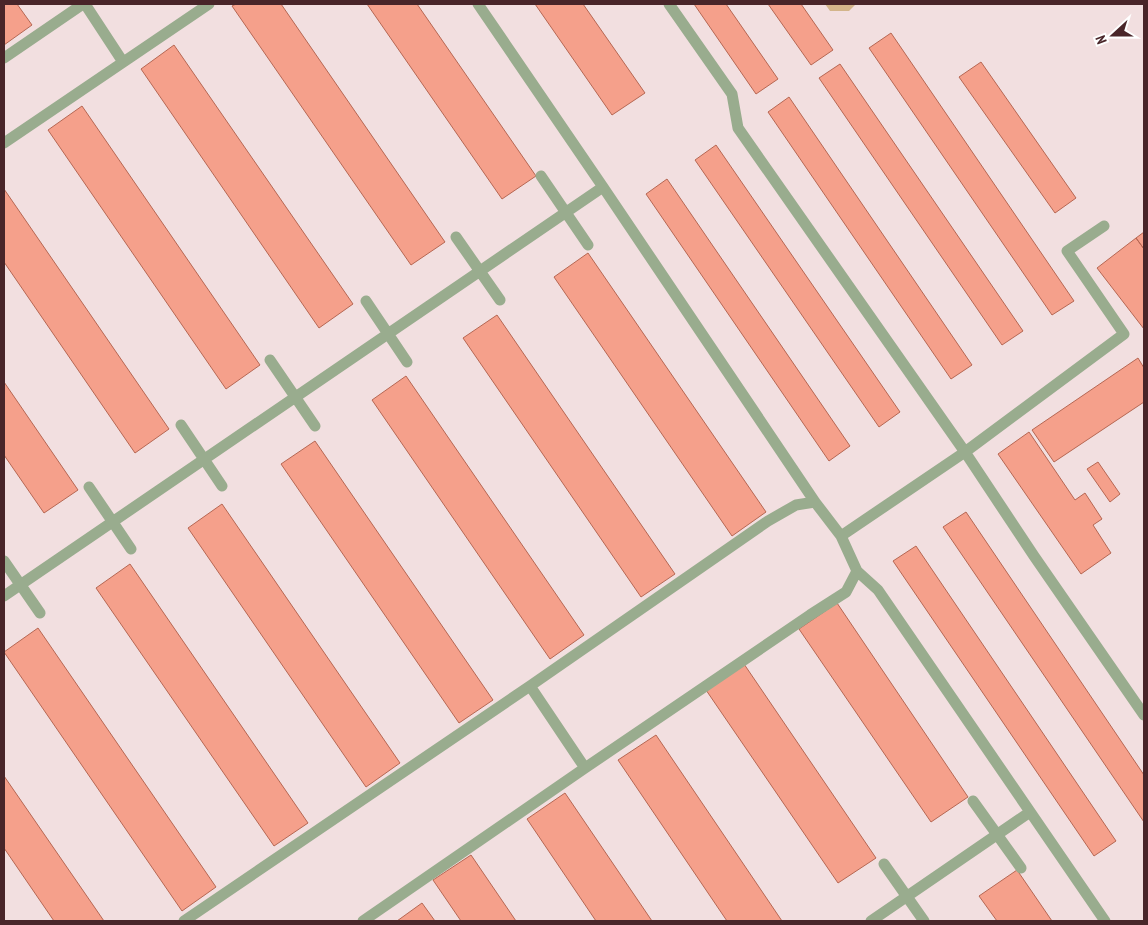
<svg xmlns="http://www.w3.org/2000/svg" width="1148" height="925" viewBox="0 0 1148 925" font-family="'PT Sans Narrow',sans-serif">
<style>
.green{fill:#d3b58b}
.building{fill:#f5a08b;stroke:#b66753}
.lines{fill:none;stroke-linecap:round;stroke-linejoin:round}
.service{stroke:#99ac8e;stroke-width:11}
</style>
<rect width="100%" height="100%" fill="#f2dfe0"/>
<!-- green -->
<path class="green" d="M825,4h31l-7,7h-19z"/>
<!-- building -->
<path class="building" d="M4,4h13l15,21 -28,20z
M236,4h45l164,238 -34,23 -179,-259z
M367,4h50l119,172 -34,23z
M535,4h48l62,89 -33,22z
M694,4h32l52,75 -22,15z
M768,4h33l32,46 -22,15z
M891,33l183,268 -22,14 -183,-267z
M174,45l179,259 -34,24 -178,-259z
M981,62l95,136 -21,15 -96,-136z
M840,64l183,267 -21,14 -183,-267z
M789,97l183,268 -21,14 -183,-267z
M82,106l178,259 -34,24 -178,-259z
M716,145l184,267 -21,15 -184,-267z
M667,179l183,267 -21,15 -183,-267z
M4,189l165,240 -34,24 -131,-191z
M1144,232v17l-8,-11z
M1136,238l8,11v80l-47,-61z
M588,253l178,259 -34,24 -178,-259z
M497,315l178,259 -34,23 -178,-259z
M1138,358l6,10v34l-90,60 -22,-32z
M406,376l178,259 -34,24 -178,-259z
M4,382l74,108 -34,23 -40,-58z
M1029,432l46,68 10,-7 17,26 -9,6 18,28 -30,21 -83,-120z
M315,441l178,259 -34,23 -178,-259z
M1098,462l22,32 -10,8 -23,-33z
M222,504l178,259 -34,24 -178,-259z
M966,512l178,263v47l-201,-295z
M916,546l200,295 -22,15 -201,-295z
M130,564l178,259 -34,23 -178,-258z
M837,603l131,194 -37,25 -132,-193z
M38,628l178,259 -34,24 -178,-259z
M744,664l132,194 -38,25 -132,-193z
M656,735l126,186h-55l-109,-161z
M4,776l100,145h-50l-50,-73z
M565,793l87,128h-56l-69,-102z
M471,855l45,66h-55l-28,-41z
M1017,870l35,51h-55l-18,-25z
M422,903l13,18h-38z"/>
<g class="lines">
<!-- service -->
<path class="service" d="M85,4l38,58
M478,4l125,183 212,315 26,34 16,35 21,19 227,331
M669,4l63,90 6,34 227,324 69,104 110,159
M4,58l79,-54
M4,143l205,-139
M541,176l47,69
M456,237l44,63
M366,301l41,61
M270,360l45,66
M181,425l41,61
M89,487l42,62
M841,536l124,-84 159,-118 -57,-83 37,-25
M4,561l36,52
M4,596l599,-409
M530,686l55,82
M973,801l48,67
M884,864l40,57
M184,921l346,-235 238,-165 28,-16 19,-3
M363,921l222,-153 225,-153 36,-23 11,-21
M871,921l159,-109"/>
</g>
<!-- border -->
<rect width="1148" height="925" fill="none" stroke="#492529" stroke-width="10"/>
<!-- north arrow -->
<g transform="translate(1113 35) rotate(249)" stroke="#ffffff" stroke-width="4" paint-order="stroke">
<path d="M0-4L9 19L0 12L-9 19Z" fill="#492529"/>
<text y="-8" font-size="14" font-weight="bold" text-anchor="middle" fill="#492529">N</text>
</g>
</svg>
